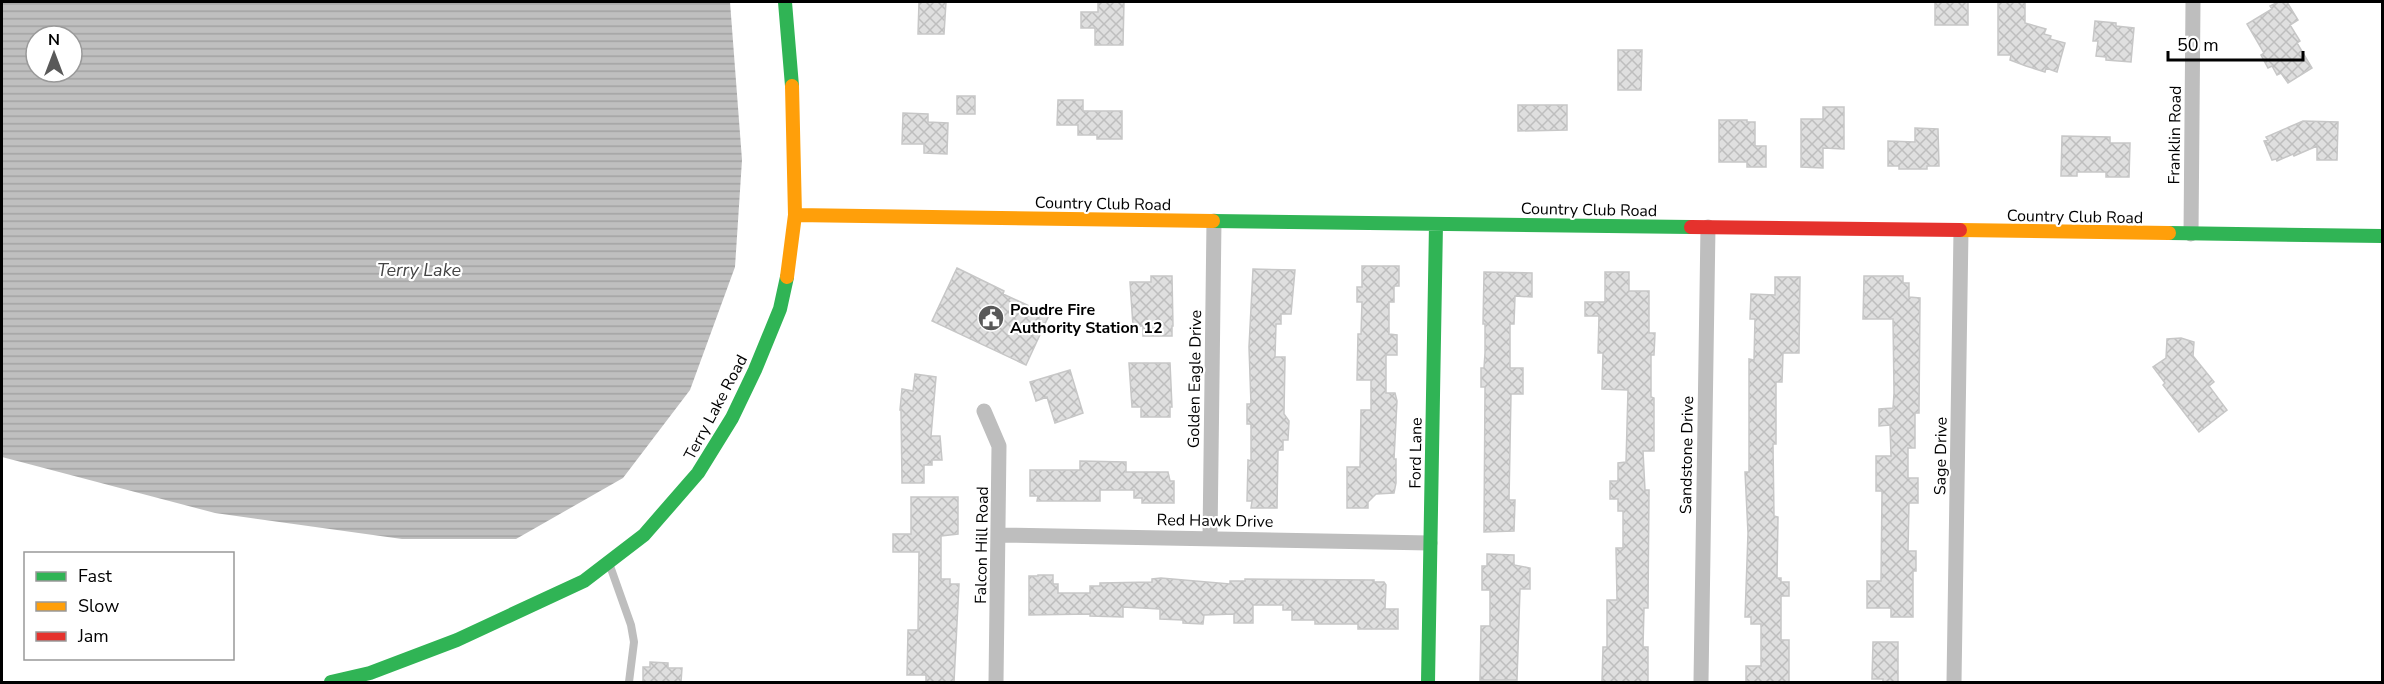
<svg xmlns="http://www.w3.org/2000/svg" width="2384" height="684" viewBox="0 0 2384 684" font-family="'Nunito Sans',sans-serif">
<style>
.water{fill:url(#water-rules);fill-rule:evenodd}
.building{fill:url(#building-cross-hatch);stroke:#c7c7c7;stroke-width:1.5}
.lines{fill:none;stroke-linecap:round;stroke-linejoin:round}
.lane{stroke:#bebebe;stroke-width:8}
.street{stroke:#bebebe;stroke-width:15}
.fast{stroke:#30b455;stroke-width:14}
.slow{stroke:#ff9f0a;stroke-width:14}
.jam{stroke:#e5322d;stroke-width:14}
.labels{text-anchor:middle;stroke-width:4.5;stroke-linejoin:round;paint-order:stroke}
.street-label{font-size:16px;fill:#000;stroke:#fff}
.poi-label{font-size:16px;font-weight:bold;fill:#000;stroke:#fff;text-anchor:start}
.water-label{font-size:18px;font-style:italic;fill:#444;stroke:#fff}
</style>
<defs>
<pattern id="water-rules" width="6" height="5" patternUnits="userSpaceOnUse" patternTransform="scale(1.5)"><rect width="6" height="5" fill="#bfbfbf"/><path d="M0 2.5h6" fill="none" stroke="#a2a2a2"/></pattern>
<pattern id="building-cross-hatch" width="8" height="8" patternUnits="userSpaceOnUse" patternTransform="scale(1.5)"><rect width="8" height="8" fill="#dfdfdf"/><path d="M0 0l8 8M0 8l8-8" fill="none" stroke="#bebebe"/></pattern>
</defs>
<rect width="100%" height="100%" fill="#fff"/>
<!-- water -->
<path class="water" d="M2,2h728l12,158 -7,107 -45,123 -67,88 -107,61h-114l-187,-26 -213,-56zM36,36h36v36h-36z"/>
<!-- building -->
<path class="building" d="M919,2h27l-2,32h-26z
M1098,2h26l-1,43h-28v-17h-14v-16h17z
M1935,2h33v23h-33z
M1998,2h27v21l21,6 -2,5 7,2 -1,3 15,4 -8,29 -11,-4 -1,4 -19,-6 -16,-6 1,-5h-13z
M2278,2h9l11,18 -8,5 10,16 -3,2 15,25 -24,15 -7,-10 -4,2 -5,-9 -4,2 -7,-13 3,-2 -17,-29 25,-15 -2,-3z
M2095,21l21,2v3l18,2 -3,34 -25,-2v-3l-10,-1 2,-15h-5z
M1618,50h24l-1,40h-23z
M957,96h18v18h-18z
M1058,100h25v11h39v28h-25v-4h-19v-10h-21z
M1518,105h49v25l-49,1z
M1823,107h21v42l-21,-1v20l-22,-1v-48h22z
M903,113l25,1v8l20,1 -1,31 -23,-1v-9h-22z
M1719,120h28v2h8v24h11v21h-19v-5h-28z
M2303,121l35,1 -1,38h-20v-14l-23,10 -1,-2 -16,7 -1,-2 -4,1 -8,-19 4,-1 -2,-3z
M1915,128l23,1 1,37h-12v3h-28v-3h-11v-25l27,1z
M2062,136l48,1v6h20l-1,34h-23v-5h-29v4h-16z
M1362,266h37v20h-5v16h-5v32l8,1v20h-11v38h9l2,8 -3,58h2v24l-2,10 -18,1 -8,8v6h-21v-41h13l1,-57h10v-30h-14l1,-46h3l1,-32h-5v-15h5z
M957,268l47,23 -1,3 46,21 -23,50 -94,-44z
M1253,269l42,1 -4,44h-10v10h-5l-1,33h10l-1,57 5,7 -1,19h-5v10h-5l-1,58h-26l1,-7h-5l1,-41 3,1v-37h-4v-20h4l-2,-57z
M1484,272l48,1v24l-17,-1 -1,28h-4v44h13v26h-12l-2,106h6l-1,31 -30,1 1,-145h-4v-19h3l1,-15v-29h-2z
M1605,272h24v19h20v42h6l-1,22h-3v42l3,1v53h-11l2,39h4l-1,118h-4l-1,39h5v35h-46l1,-35h4v-47h10l-1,-52h7v-37h-5v-12h-8v-18h8v-18l8,-1 2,-72 -26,-1 1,-36h-5l1,-37h-14v-14h20z
M1151,276h21l1,50h-1v10h-29v-10h-10l-3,-44h21z
M1864,276h39v7h6v14l11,1 -1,115h-4v35h-7v30h10v25h-9l-1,48h8v20h-3v46h-22v-9h-24v-27h14l1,-90h-6v-35h15l-1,-31 -11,1v-17l14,-1 1,-15 -1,-74h-30z
M1775,277h25l-1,76h-16l-1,29h-6v62h-3l1,72 4,1 -1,61h4v4h8v14h-8v44h8v42h-43v-16h15v-42h-10v-7h-6l3,-84 -3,-61h4v-113l5,1 1,-41h-5l1,-25 24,1z
M2181,338l13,4 -1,14 21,26 -5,4 18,24 -28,22 -36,-47 2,-2 -12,-16 13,-9 1,-19z
M1129,363h41l2,44h-2v10h-29v-10h-9z
M1070,370l13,43 -28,10 -8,-26 -11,4 -6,-19z
M915,374l21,3 -5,59h9l2,24h-10v5h-8v18h-22l-1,-73h-1l2,-21 11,2z
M1080,461l46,1v10h42l2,9h4v22h-32v-5h-8v-8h-34v11h-63l1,-5h-8v-26h50z
M911,497h47v37l-17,2v43h9v5h9l-5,98h-28v-7h-19l1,-45h10l1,-78h-26v-18h18z
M1487,554l27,1v10l16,3v21h-10l-3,91h-37l1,-54h9v-36h-8v-24h5z
M1038,575h15v9h5v9h32v-7h10v-3l52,-1v-3l9,-1 69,6v-3h15v-2l129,1v2h10l2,3 -1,24h13v20h-40v-5h-43v-4h-23v-10h-9v-5h-30v18h-19v-9l-30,1 -1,9 -20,-1v-3l-23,-1v-10l-37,-2v10l-33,-1v-2l-61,1v-39h9z
M1873,642h25v40h-15v-3h-11z
M650,662l18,1v5h14l-1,14h-38v-15h7z"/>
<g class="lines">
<!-- lane -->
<path class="lane" d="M609,563l22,62 3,17 -5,40"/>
<!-- street -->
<path class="street" d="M2191,234l2,-232
M984,411l15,35 -3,236
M999,535l431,8
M1210,538l4,-317
M1701,682l7,-455
M1954,682l7,-451"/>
<!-- fast -->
<path class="fast" d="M785,2l7,84
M1213,221l478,6
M2169,233l213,3
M331,682l39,-9 87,-33 127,-59 60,-46 54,-62 34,-55 23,-48 25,-61 7,-32
M1428,682l8,-458"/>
<!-- slow -->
<path class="slow" d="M795,215l418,6
M1960,230l209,3
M787,277l8,-62 -3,-129"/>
<!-- jam -->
<path class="jam" d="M1691,227l269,3"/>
</g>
<!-- icons -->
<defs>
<symbol id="civic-disc" viewBox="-11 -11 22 22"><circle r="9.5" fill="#595959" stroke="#fff"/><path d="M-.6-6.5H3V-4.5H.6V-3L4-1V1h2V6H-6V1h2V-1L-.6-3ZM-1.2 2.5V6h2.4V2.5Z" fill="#fff"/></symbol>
</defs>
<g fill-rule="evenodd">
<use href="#civic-disc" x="976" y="303" width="30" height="30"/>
</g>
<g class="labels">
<!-- street labels -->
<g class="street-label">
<text transform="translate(2174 135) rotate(-89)" y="6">Franklin Road</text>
<text transform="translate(1103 203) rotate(1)" y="6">Country Club Road</text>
<text transform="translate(1589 209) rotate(1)" y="6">Country Club Road</text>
<text transform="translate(2075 216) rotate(1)" y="6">Country Club Road</text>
<text transform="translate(1194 379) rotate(-89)" y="6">Golden Eagle Drive</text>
<text transform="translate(715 407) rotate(-62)" y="6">Terry Lake Road</text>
<text transform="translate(1415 453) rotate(-89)" y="6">Ford Lane</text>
<text transform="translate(1686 455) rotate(-89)" y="6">Sandstone Drive</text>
<text transform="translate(1940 456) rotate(-89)" y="6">Sage Drive</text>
<text transform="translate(1215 520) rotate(1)" y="6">Red Hawk Drive</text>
<text transform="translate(981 545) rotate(-89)" y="6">Falcon Hill Road</text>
</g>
<!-- poi labels -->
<g class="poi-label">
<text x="1010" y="315">Poudre Fire<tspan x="1010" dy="18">Authority Station 12</tspan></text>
</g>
<!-- water labels -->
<g class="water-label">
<text x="419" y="276">Terry Lake</text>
</g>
</g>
<!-- border -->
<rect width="2384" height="684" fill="none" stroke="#000000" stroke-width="6"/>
<!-- legend -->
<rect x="24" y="552" width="210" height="108" fill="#ffffff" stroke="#999999" stroke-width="1.5"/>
<rect x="36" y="572" width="30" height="9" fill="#30b455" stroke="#999999" stroke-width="1.5"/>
<text x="78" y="582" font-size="18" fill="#000000">Fast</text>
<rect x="36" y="602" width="30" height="9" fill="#ff9f0a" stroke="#999999" stroke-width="1.5"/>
<text x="78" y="612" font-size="18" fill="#000000">Slow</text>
<rect x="36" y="632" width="30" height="9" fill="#e5322d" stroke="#999999" stroke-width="1.5"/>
<text x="78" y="642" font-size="18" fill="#000000">Jam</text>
<!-- north arrow -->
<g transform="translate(54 54)"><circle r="28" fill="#ffffff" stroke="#999999" stroke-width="1.5"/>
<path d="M0-4.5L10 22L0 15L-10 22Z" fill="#595959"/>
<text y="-9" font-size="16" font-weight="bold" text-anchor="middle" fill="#000000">N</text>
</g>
<!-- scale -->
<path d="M2168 51v9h135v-9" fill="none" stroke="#000000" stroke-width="3"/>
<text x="2177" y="51" font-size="18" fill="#000000" stroke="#ffffff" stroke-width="4.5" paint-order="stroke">50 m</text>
</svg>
